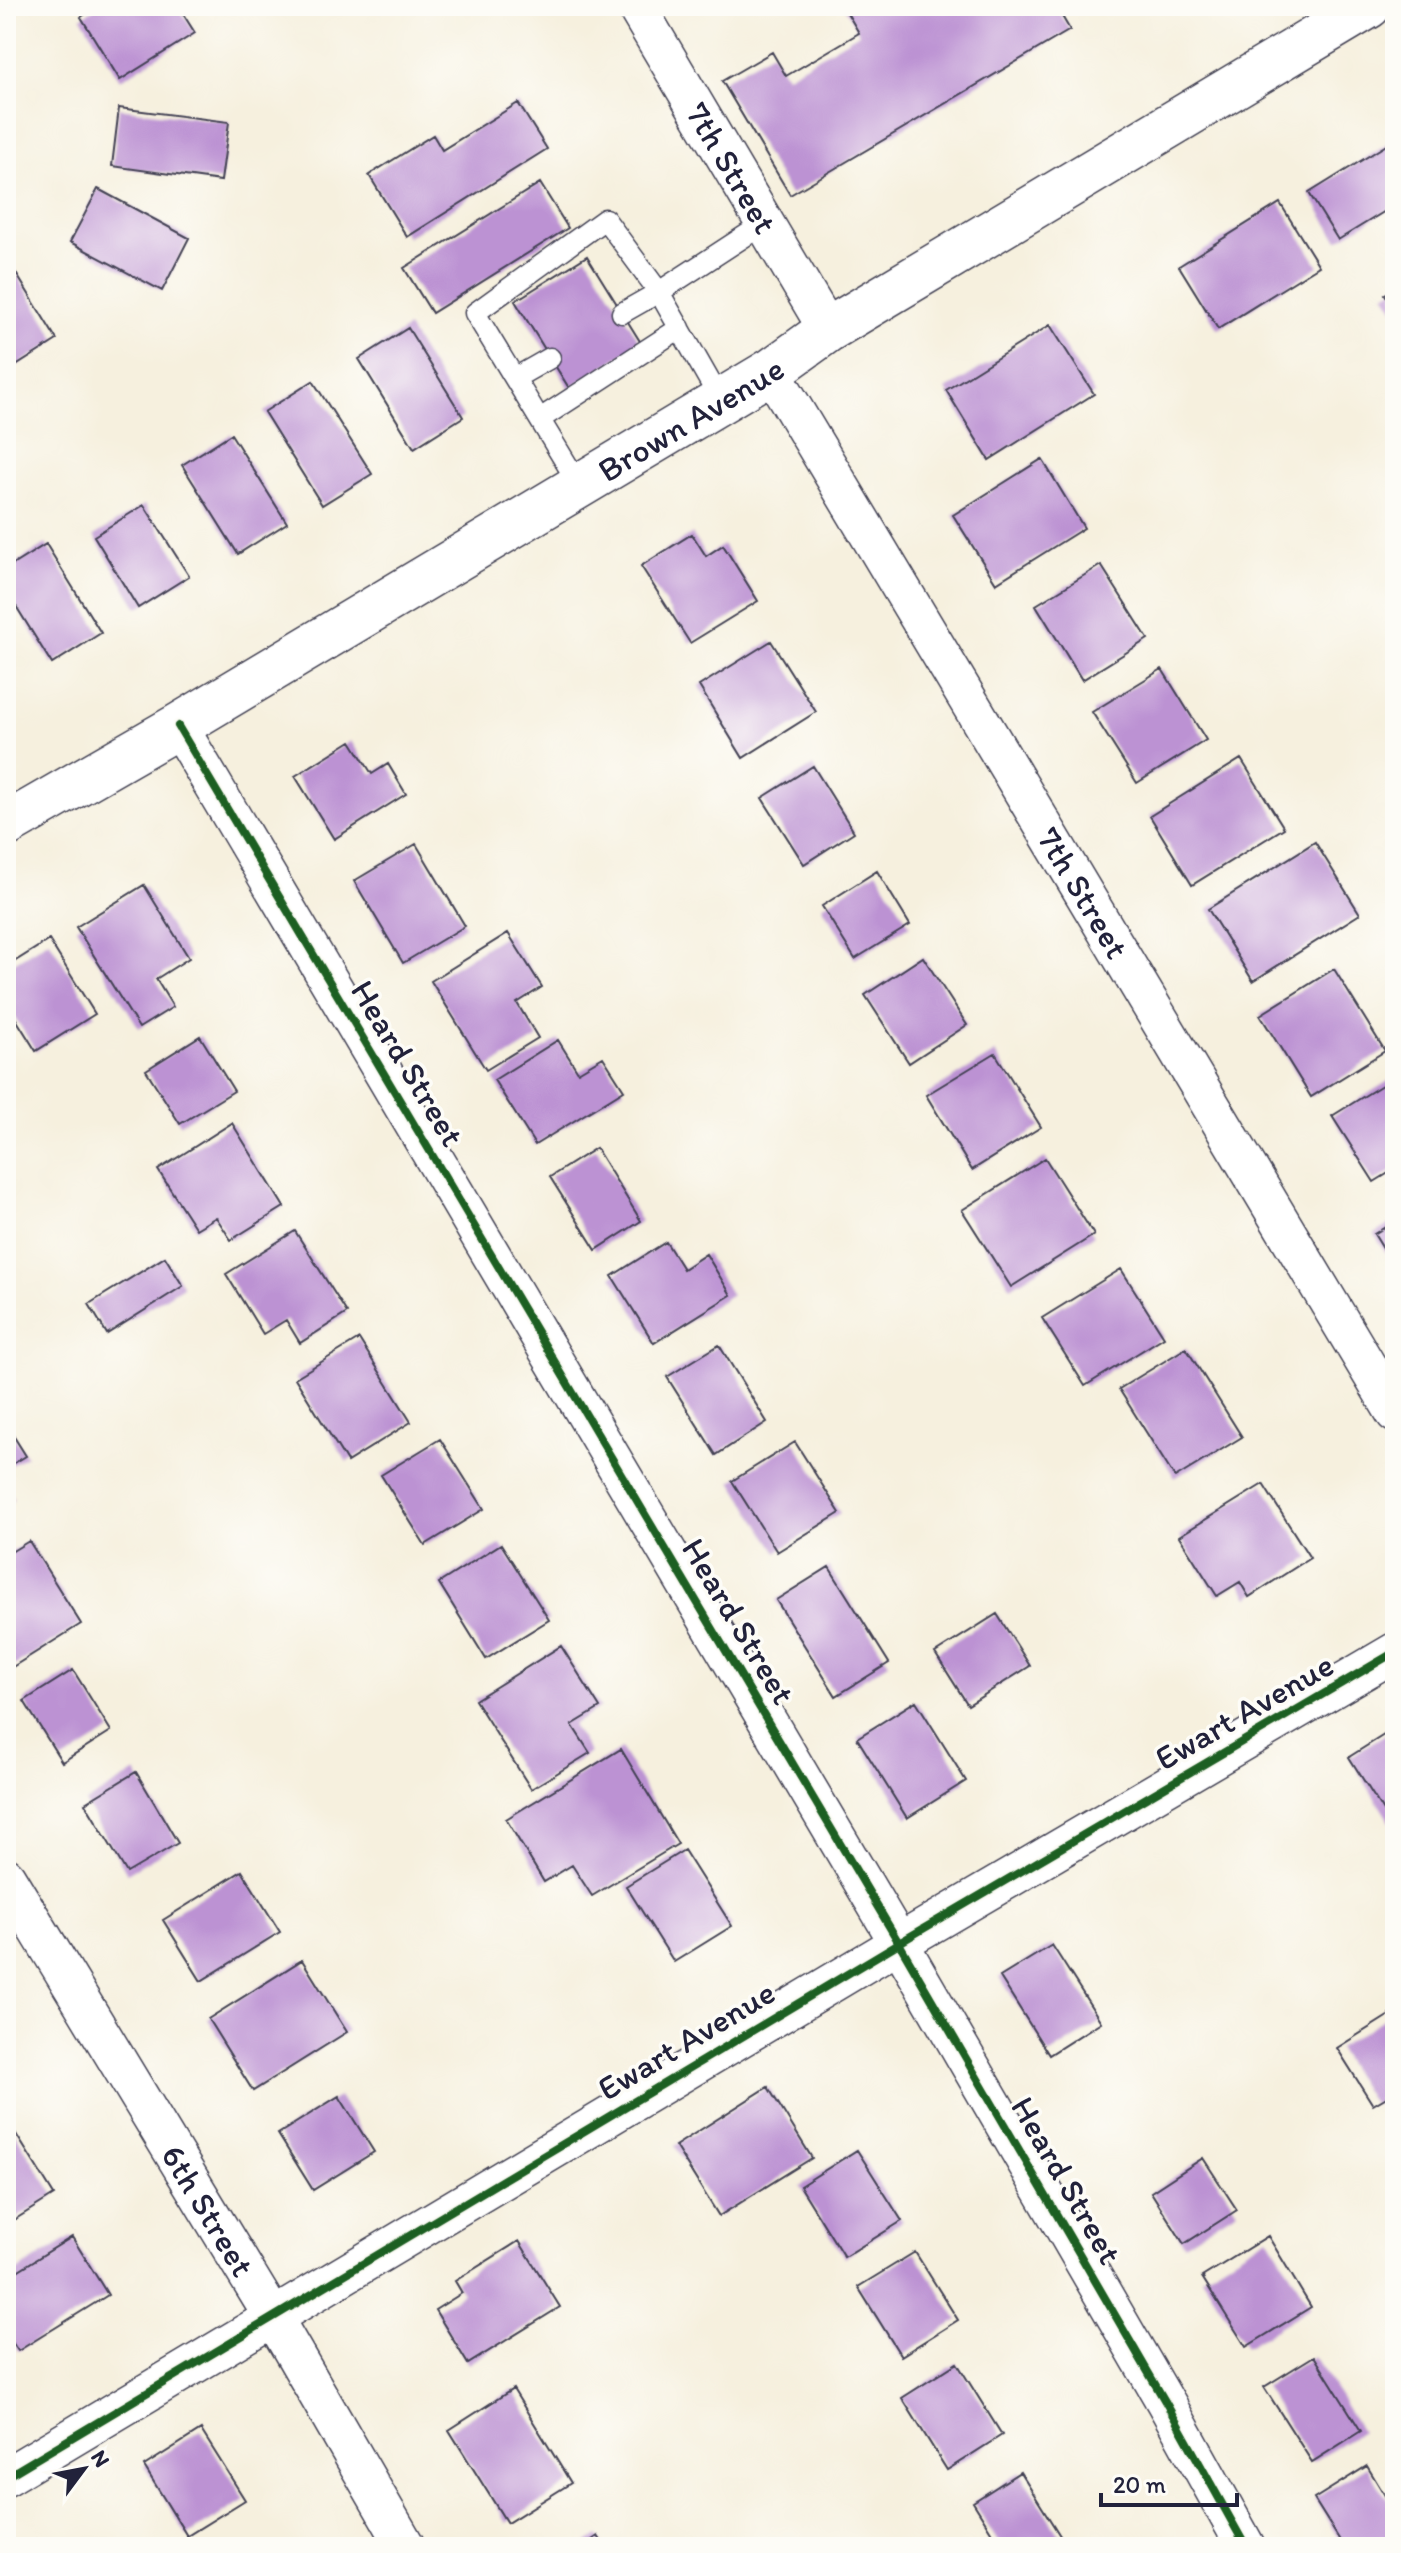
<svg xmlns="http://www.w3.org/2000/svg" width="1401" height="2553" viewBox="0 0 1401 2553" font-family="Itim,sans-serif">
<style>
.building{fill:#bc92d3}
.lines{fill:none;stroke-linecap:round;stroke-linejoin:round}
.service-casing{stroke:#424153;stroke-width:23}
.minor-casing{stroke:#424153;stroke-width:41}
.tertiary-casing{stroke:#424153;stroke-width:47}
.service{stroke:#fff;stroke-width:20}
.minor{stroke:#fff;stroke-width:38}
.tertiary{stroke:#fff;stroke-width:44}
.cycleway-casing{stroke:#fdfcf7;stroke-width:13}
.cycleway{stroke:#1b5e20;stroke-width:8}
.labels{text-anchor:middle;stroke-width:7;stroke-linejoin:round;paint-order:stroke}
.street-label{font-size:34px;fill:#22223b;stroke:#fdfcf7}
</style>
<rect width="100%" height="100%" fill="#fdfcf7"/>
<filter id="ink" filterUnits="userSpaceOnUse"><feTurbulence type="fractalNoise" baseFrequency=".0125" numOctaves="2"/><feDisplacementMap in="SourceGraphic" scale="16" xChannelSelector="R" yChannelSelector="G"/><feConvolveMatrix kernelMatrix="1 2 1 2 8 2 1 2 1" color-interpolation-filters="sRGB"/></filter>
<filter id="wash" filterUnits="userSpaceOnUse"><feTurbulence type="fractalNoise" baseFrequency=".006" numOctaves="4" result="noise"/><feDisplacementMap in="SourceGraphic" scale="32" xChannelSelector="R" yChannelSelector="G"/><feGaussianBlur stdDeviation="1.8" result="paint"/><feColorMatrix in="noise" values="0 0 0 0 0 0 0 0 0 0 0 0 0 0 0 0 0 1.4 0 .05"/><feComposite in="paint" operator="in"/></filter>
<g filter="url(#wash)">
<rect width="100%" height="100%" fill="#f6f0de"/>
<g id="blocks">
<!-- building -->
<path class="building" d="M99,6h79l17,27 -75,47 -39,-63z
M843,6h213l14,24 -280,165 -68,-114 50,-29 14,24 73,-43z
M518,103l29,46 -140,88 -38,-62 64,-40 9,15z
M119,108l110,14 -8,59 -109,-15z
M1388,144l7,11v50l-57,35 -29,-47z
M540,183l28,45 -136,85 -28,-45z
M98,189l91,49 -27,53 -92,-49z
M1280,203l39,63 -101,63 -39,-63z
M587,256l54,87 -72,45 -54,-87z
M6,257l51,83 -49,31 -2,-4z
M1395,288v23l-10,-17z
M1050,325l44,69 -105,66 -43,-70z
M408,328l55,89 -49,31 -55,-89z
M313,381l59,93 -50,31 -58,-93z
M231,434l56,89 -49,31 -56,-89z
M1042,459l42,69 -88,55 -43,-68z
M144,505l45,71 -51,32 -44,-72z
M692,534l14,22 17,-11 35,56 -68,42 -49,-77z
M46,544l55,89 -49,31 -46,-74v-21z
M1101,565l47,74 -66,41 -46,-75z
M771,641l45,71 -73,46 -44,-72z
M1162,669l44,71 -69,43 -45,-71z
M351,741l21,33 16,-10 18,30 -72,45 -39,-63z
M1241,759l43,69 -92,57 -42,-69z
M813,766l41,66 -50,32 -42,-66z
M1315,842l45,72 -107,67 -45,-72z
M416,844l49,82 -62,37 -49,-82z
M877,871l33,54 -55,34 -33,-53z
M144,885l45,73 -33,21 17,28 -34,21 -63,-101z
M508,933l34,54 -25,16 21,35 -52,32 -55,-89z
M49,940l46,74 -59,37 -30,-48v-36z
M923,957l44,68 -58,38 -44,-68z
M1334,969l51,82 -74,46 -51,-82z
M200,1036l34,55 -54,33 -34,-54z
M558,1040l20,32 25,-15 21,33 -89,55 -41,-65z
M995,1053l46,74 -69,43 -46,-75z
M1395,1077v92l-21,13 -42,-66z
M232,1123l52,84 -53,33 -15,-23 -20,12 -38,-59z
M596,1148l45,73 -45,29 -46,-73z
M1045,1158l49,77 -83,52 -49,-77z
M1395,1221v47l-21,-34z
M295,1231l52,82 -47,30 -14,-23 -23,14 -37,-60z
M666,1242l17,27 23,-15 25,41 -77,48 -42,-67z
M165,1257l18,29 -76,48 -18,-30z
M1121,1269l43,68 -79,49 -43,-68z
M359,1339l52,83 -64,40 -52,-84z
M719,1345l48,77 -51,33 -49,-78z
M1186,1348l56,89 -67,41 -56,-89z
M6,1424l20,32 -20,12z
M440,1439l44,70 -59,36 -44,-70z
M795,1442l45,71 -63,39 -45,-71z
M1263,1484l47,74 -61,39 -9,-15 -23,14 -38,-60z
M6,1486l8,13 -8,6z
M29,1541l52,83 -75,47v-116z
M501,1544l48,76 -63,39 -47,-76z
M829,1567l60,96 -53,33 -60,-96z
M997,1614l33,52 -62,39 -33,-52z
M561,1646l39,62 -28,17 18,28 -59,36 -56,-89z
M73,1670l38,61 -49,31 -38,-61z
M916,1701l50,80 -59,37 -50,-80z
M1395,1728v102l-46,-73z
M621,1749l57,95 -86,52 -20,-31 -28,17 -38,-63z
M136,1772l42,71 -51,30 -42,-70z
M684,1850l48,76 -58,36 -48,-76z
M242,1871l38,61 -79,49 -38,-61z
M1052,1945l49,77 -52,33 -49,-78z
M302,1960l45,72 -94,59 -45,-72z
M1391,2014l4,6v72l-22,13 -36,-57z
M768,2087l44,71 -93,58 -44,-70z
M339,2096l35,56 -61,38 -35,-56z
M6,2118l48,77 -48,30z
M857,2150l45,71 -58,36 -44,-71z
M1203,2158l34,52 -53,34 -33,-52z
M1268,2236l43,71 -65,40 -44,-70z
M72,2237l36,58 -90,56 -12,-18v-55z
M519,2241l41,66 -92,57 -33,-54 27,-17 -7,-12z
M915,2252l43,68 -57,36 -43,-69z
M1314,2356l47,75 -49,31 -48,-75z
M957,2363l45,72 -55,35 -45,-72z
M513,2389l58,94 -64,40 -58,-93z
M201,2430l44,70 -58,36 -43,-70z
M1367,2466l28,46v35h-51l-30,-48z
M1020,2472l42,67 -12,8h-49l-28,-45z
M598,2536l7,11h-23z"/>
</g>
</g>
<g filter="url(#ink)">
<use href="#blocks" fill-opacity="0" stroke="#424153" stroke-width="2"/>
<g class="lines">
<defs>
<path id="service" d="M622,313l37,-21 62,109
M515,378l35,-20
M540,419l140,-91
M580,486l-105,-173 130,-94 54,73 106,-69"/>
<g id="minor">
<path id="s1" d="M636,6l192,324"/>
<path id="s2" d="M771,371l624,1042"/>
<path d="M178,726l721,1217 267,460 80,144"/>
<path id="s3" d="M6,1877l267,440 133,230"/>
<path d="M6,2477l893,-534 496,-291"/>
</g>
<g id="tertiary">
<path id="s4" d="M6,825l172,-99 593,-355 57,-41 541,-324"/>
</g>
</defs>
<!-- service casing -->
<use href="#service" class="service-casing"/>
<!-- minor casing -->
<use href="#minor" class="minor-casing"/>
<!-- tertiary casing -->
<use href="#tertiary" class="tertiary-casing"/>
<!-- service -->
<use href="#service" class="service"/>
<!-- minor -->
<use href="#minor" class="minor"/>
<!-- tertiary -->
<use href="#tertiary" class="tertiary"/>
<defs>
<path id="cycleway" d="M178,726l721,1217 267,460 80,144
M6,2477l893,-534 496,-291"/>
</defs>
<!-- cycleway casing -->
<use href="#cycleway" class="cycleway-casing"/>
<!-- cycleway -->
<use href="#cycleway" class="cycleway"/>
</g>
</g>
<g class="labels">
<!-- street labels -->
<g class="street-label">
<text dy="12" stroke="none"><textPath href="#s1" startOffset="188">7th Street</textPath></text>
<text dy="12" stroke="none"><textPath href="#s4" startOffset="796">Brown Avenue</textPath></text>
<text dy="12" stroke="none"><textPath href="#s2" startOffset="608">7th Street</textPath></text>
<text transform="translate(408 1063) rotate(59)" y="12">Heard Street</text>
<text transform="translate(739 1621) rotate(59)" y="12">Heard Street</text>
<text transform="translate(1244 1711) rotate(-30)" y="12">Ewart Avenue</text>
<text transform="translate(686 2040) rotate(-31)" y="12">Ewart Avenue</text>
<text transform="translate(1067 2180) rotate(60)" y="12">Heard Street</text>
<text dy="12" stroke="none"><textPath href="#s3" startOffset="390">6th Street</textPath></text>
</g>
</g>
<!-- margin -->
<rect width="1401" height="2553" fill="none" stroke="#fdfcf7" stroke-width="32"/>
<!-- north arrow -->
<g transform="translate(84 2469) rotate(58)" stroke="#fdfcf7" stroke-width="6" paint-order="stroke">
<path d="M0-6L14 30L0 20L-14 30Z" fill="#22223b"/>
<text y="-12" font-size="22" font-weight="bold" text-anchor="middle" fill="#22223b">N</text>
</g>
<!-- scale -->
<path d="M1101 2493v12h136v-12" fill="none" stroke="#22223b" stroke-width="4"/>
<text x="1113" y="2493" font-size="24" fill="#22223b" stroke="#fdfcf7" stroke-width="6" paint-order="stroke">20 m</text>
</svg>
